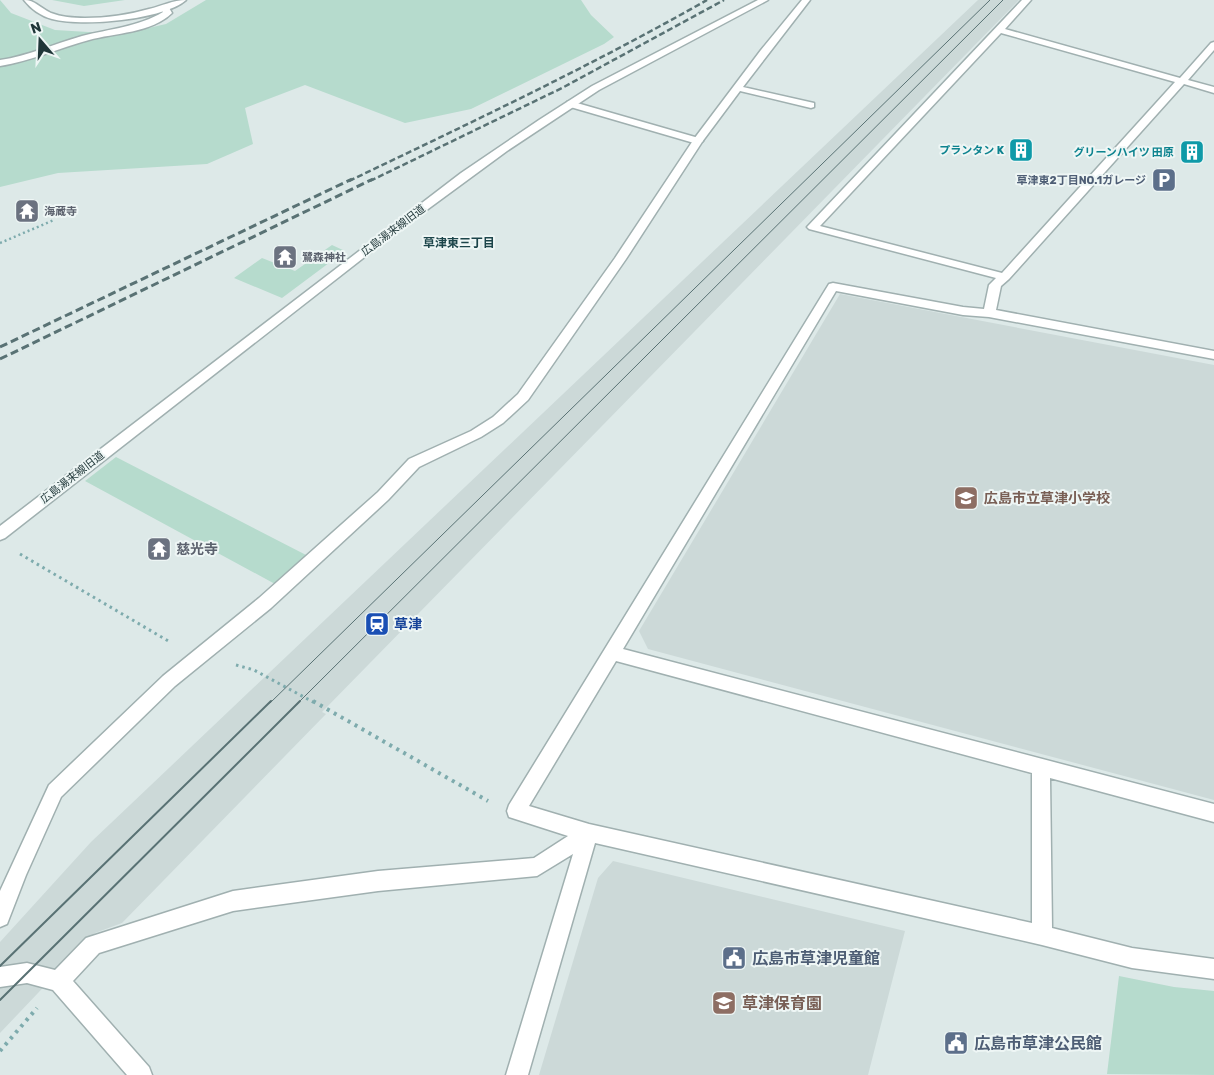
<svg xmlns="http://www.w3.org/2000/svg" width="1214" height="1075" viewBox="0 0 1214 1075" font-family="Rubik,'Noto Sans JP',sans-serif">
<style>
.built{fill:#ccd9d8}
.green{fill:#b6dbcd}
.lines{fill:none;stroke-linecap:round;stroke-linejoin:round}
.lane-casing{stroke:#a0b0b0;stroke-width:3}
.street-casing{stroke:#a0b0b0;stroke-width:3}
.path-far2{stroke:#7eabad;stroke-width:2.5;stroke-dasharray:2 3;stroke-linecap:butt}
.path-far1{stroke:#7eabad;stroke-width:3;stroke-dasharray:2.5 4;stroke-linecap:butt}
.path{stroke:#7eabad;stroke-width:4;stroke-dasharray:3 5;stroke-linecap:butt}
.lane{fill:#fff;fill-rule:evenodd}
.street{fill:#fff;fill-rule:evenodd}
.tram-far1{stroke:#597274;stroke-width:1}
.tram{stroke:#597274;stroke-width:2}
.rail-far1{stroke:#597274;stroke-width:2.5;stroke-dasharray:6 3;stroke-linecap:butt}
.rail{stroke:#597274;stroke-width:3;stroke-dasharray:8 4;stroke-linecap:butt}
.labels{text-anchor:middle;stroke-width:4;stroke-linejoin:round;paint-order:stroke}
.far-culture-label{font-size:11px;font-weight:bold;fill:#0d838f;stroke:#eef6f5;text-anchor:end}
.far-service-label{font-size:11px;font-weight:bold;fill:#4e5e75;stroke:#eef6f5;text-anchor:end}
.far-worship-label{font-size:11px;font-weight:bold;fill:#5b616d;stroke:#eef6f5;text-anchor:start}
.far-street-label{font-size:11px;fill:#1f3638;stroke:#eef6f5}
.far-neighbourhood-label{font-size:12px;font-weight:bold;fill:#1c454a;stroke:#eef6f5}
.education-label{font-size:14px;font-weight:bold;fill:#785e54;stroke:#eef6f5;text-anchor:start}
.worship-label{font-size:14px;font-weight:bold;fill:#5b616d;stroke:#eef6f5;text-anchor:start}
.transit-label{font-size:14px;font-weight:bold;fill:#164399;stroke:#eef6f5;text-anchor:start}
.near-service-label{font-size:16px;font-weight:bold;fill:#4e5e75;stroke:#eef6f5;text-anchor:start}
.near-education-label{font-size:16px;font-weight:bold;fill:#785e54;stroke:#eef6f5;text-anchor:start}
</style>
<rect width="100%" height="100%" fill="#dde9e8"/>
<!-- built -->
<path class="built" d="M978,0h41l-697,712 4,2 -204,209 -27,10 -95,100v-91l91,-100z
M840,294l374,71v435l-566,-151 -9,-18z
M613,861l292,70 -37,144h-329l59,-197z"/>
<!-- green -->
<path class="green" d="M0,0l11,13 44,17 67,4 44,-10 40,-24h375l10,15 23,22 -10,7 -133,65 -66,14 -100,-38 -60,23 8,36 -46,20 -149,9 -58,14z
M52,0h73l-41,6z
M332,245l13,6 -63,47 -48,-20 28,-20 33,13z
M116,457l192,99 -33,28 -190,-103z
M1119,976l55,11 40,4v84l-107,-1z"/>
<g class="lines">
<defs>
<path id="lane" d="M162,6h6l4,7c-20,20 -58,20 -83,27 -30,8 -58,21 -89,26v-6c28,-4 54,-16 82,-24 27,-7 56,-9 81,-24l-2,-4z
M570,101l132,38 1,2 -5,3 -4,-1 -127,-37v-4z"/>
<path id="street" d="M24,0c11,0 16,8 27,13 10,4 22,5 34,5 21,0 43,-3 64,-9 13,-3 24,-9 37,-9 -23,20 -104,27 -134,19 -11,-3 -21,-10 -28,-19z
M758,0h10l-169,90 -92,61 -113,83 -389,304 -5,2v-14l461,-353 78,-53 53,-34z
M802,0h8l-67,87 71,16v4l-3,1 -71,-17 -38,51 -76,117 -98,141 -25,23 -22,14 -62,30 -31,33 -117,108 -96,78 -114,111 -35,78 -19,49 -7,3v-36l49,-106 114,-109 96,-78 119,-106 31,-33 62,-28 22,-14 25,-23 97,-136 79,-119 67,-89z
M1022,0h9l-26,29 175,49 31,-35 3,-1v8l-26,30 26,7v6l-30,-9 -175,195 -8,7 -5,24 218,41v8l-225,-42 -26,-2 -127,-24 -213,358 591,155v18l-164,-44 2,150 80,20 82,11v20l-82,-11 -90,-23 -447,-102 -67,232h-22l67,-221 -36,22 -159,15 -145,20 -134,42 -26,28 76,86 3,8h-25l-74,-85 -26,-7 -27,4v-20l27,-4 28,7 31,-32 147,-47 145,-20 156,-13 34,-22 -59,-19 -2,-6 2,-6 320,-521 4,-1 130,24 21,2 5,-24 7,-7 -187,-49 -2,-2zM1001,33l174,49 -173,191 -182,-47zM616,661l416,112v150l-443,-99 -60,-18z"/>
</defs>
<!-- lane casing -->
<use href="#lane" class="lane-casing"/>
<!-- street casing -->
<use href="#street" class="street-casing"/>
<!-- path-far2 -->
<path class="path-far2" d="M0,243l54,-23"/>
<!-- path-far1 -->
<path class="path-far1" d="M20,554l150,88
M236,665l18,5 61,33"/>
<!-- path -->
<path class="path" d="M313,701l175,100
M0,1051l37,-43"/>
<!-- lane -->
<use href="#lane" class="lane"/>
<!-- street -->
<use href="#street" class="street"/>
<!-- tram-far1 -->
<path class="tram-far1" d="M270,703l720,-703
M298,703l705,-703"/>
<!-- tram -->
<path class="tram" d="M0,966l271,-265
M0,1000l300,-299"/>
<!-- rail-far1 -->
<path class="rail-far1" d="M349,181c121,-58 242,-115 358,-181
M370,181l192,-93 162,-88"/>
<!-- rail -->
<path class="rail" d="M0,347l352,-168
M0,359l373,-180"/>
</g>
<!-- icons -->
<defs>
<symbol id="building-square" viewBox="-11 -11 22 22"><rect x="-9" y="-9" width="18" height="18" rx="4" fill="#0f9aa8" stroke="#eef6f5"/><path d="M-4-6H4V6H1V3H-1V6H-4ZM-2.5-4.3h1.7v1.8h-1.7ZM.8-4.3h1.7v1.8H.8ZM-2.5-1h1.7V.8h-1.7ZM.8-1h1.7V.8H.8Z" fill="#fff"/></symbol>
<symbol id="parking-square" viewBox="-11 -11 22 22"><rect x="-9" y="-9" width="18" height="18" rx="4" fill="#5c6f8a" stroke="#eef6f5"/><path d="M-3.5-5.5H1a3.5 3.5 0 0 1 0 7H-1V5.5H-3.5ZM-1-3.4V-.6H.8a1.4 1.4 0 0 0 0-2.8Z" fill="#fff"/></symbol>
<symbol id="temple-square" viewBox="-11 -11 22 22"><rect x="-9" y="-9" width="18" height="18" rx="4" fill="#6b7280" stroke="#eef6f5"/><path d="M0-6L5-2H3V0L6.5 2.5H4V6H1.5V3h-3V6H-4V2.5H-6.5L-3 0V-2H-5Z" fill="#fff"/></symbol>
<symbol id="school-square" viewBox="-11 -11 22 22"><rect x="-9" y="-9" width="18" height="18" rx="4" fill="#8d6e63" stroke="#eef6f5"/><path d="M0-5L7-2L0 1L-7-2ZM-4 1L0 2.5L4 1V4Q0 6-4 4Z" fill="#fff"/></symbol>
<symbol id="station-square" viewBox="-11 -11 22 22"><rect x="-9" y="-9" width="18" height="18" rx="4" fill="#1a4fb4" stroke="#eef6f5"/><path d="M-3-6H3Q5-6 5-4V2Q5 4 3 4L4.5 6H3L1.5 4h-3L-3 6H-4.5L-3 4Q-5 4-5 2V-4Q-5-6-3-6ZM-3.5-4v3h7v-3ZM-3.5 1v1.5H-2V1ZM2 1v1.5H3.5V1Z" fill="#fff"/></symbol>
<symbol id="civic-square" viewBox="-11 -11 22 22"><rect x="-9" y="-9" width="18" height="18" rx="4" fill="#5c6f8a" stroke="#eef6f5"/><path d="M-.6-6.5H3V-4.5H.6V-3L4-1V1h2V6H-6V1h2V-1L-.6-3ZM-1.2 2.5V6h2.4V2.5Z" fill="#fff"/></symbol>
</defs>
<g fill-rule="evenodd">
<use href="#building-square" x="1007" y="136" width="28" height="28"/>
<use href="#building-square" x="1178" y="138" width="28" height="28"/>
<use href="#parking-square" x="1150" y="166" width="28" height="28"/>
<use href="#temple-square" x="13" y="197" width="28" height="28"/>
<use href="#temple-square" x="271" y="243" width="28" height="28"/>
<use href="#school-square" x="952" y="484" width="28" height="28"/>
<use href="#temple-square" x="145" y="535" width="28" height="28"/>
<use href="#station-square" x="363" y="610" width="28" height="28"/>
<use href="#civic-square" x="720" y="944" width="28" height="28"/>
<use href="#school-square" x="710" y="989" width="28" height="28"/>
<use href="#civic-square" x="942" y="1029" width="28" height="28"/>
</g>
<g class="labels">
<!-- far-culture labels -->
<g class="far-culture-label">
<text x="1004" y="154">プランタン K</text>
<text x="1174" y="156">グリーンハイツ 田原</text>
</g>
<!-- far-service labels -->
<g class="far-service-label">
<text x="1146" y="184">草津東2丁目NO.1ガレージ</text>
</g>
<!-- far-worship labels -->
<g class="far-worship-label">
<text x="44" y="215">海蔵寺</text>
<text x="302" y="261">鷺森神社</text>
</g>
<!-- far-street labels -->
<g class="far-street-label">
<text transform="translate(393 230) rotate(-37)" y="4">広島湯来線旧道</text>
<text transform="translate(72 477) rotate(-38)" y="4">広島湯来線旧道</text>
</g>
<!-- far-neighbourhood labels -->
<g class="far-neighbourhood-label">
<text x="459" y="247">草津東三丁目</text>
</g>
<!-- education labels -->
<g class="education-label">
<text x="984" y="503">広島市立草津小学校</text>
</g>
<!-- worship labels -->
<g class="worship-label">
<text x="176" y="554">慈光寺</text>
</g>
<!-- transit labels -->
<g class="transit-label">
<text x="394" y="629">草津</text>
</g>
<!-- near-service labels -->
<g class="near-service-label">
<text x="752" y="964">広島市草津児童館</text>
<text x="974" y="1049">広島市草津公民館</text>
</g>
<!-- near-education labels -->
<g class="near-education-label">
<text x="742" y="1009">草津保育園</text>
</g>
</g>
<!-- north arrow -->
<g transform="translate(40 40) rotate(341)" stroke="#eef6f5" stroke-width="4" paint-order="stroke">
<path d="M0-4L9 19L0 12L-9 19Z" fill="#1f3638"/>
<text y="-8" font-size="14" font-weight="bold" text-anchor="middle" fill="#1f3638">N</text>
</g>
</svg>
